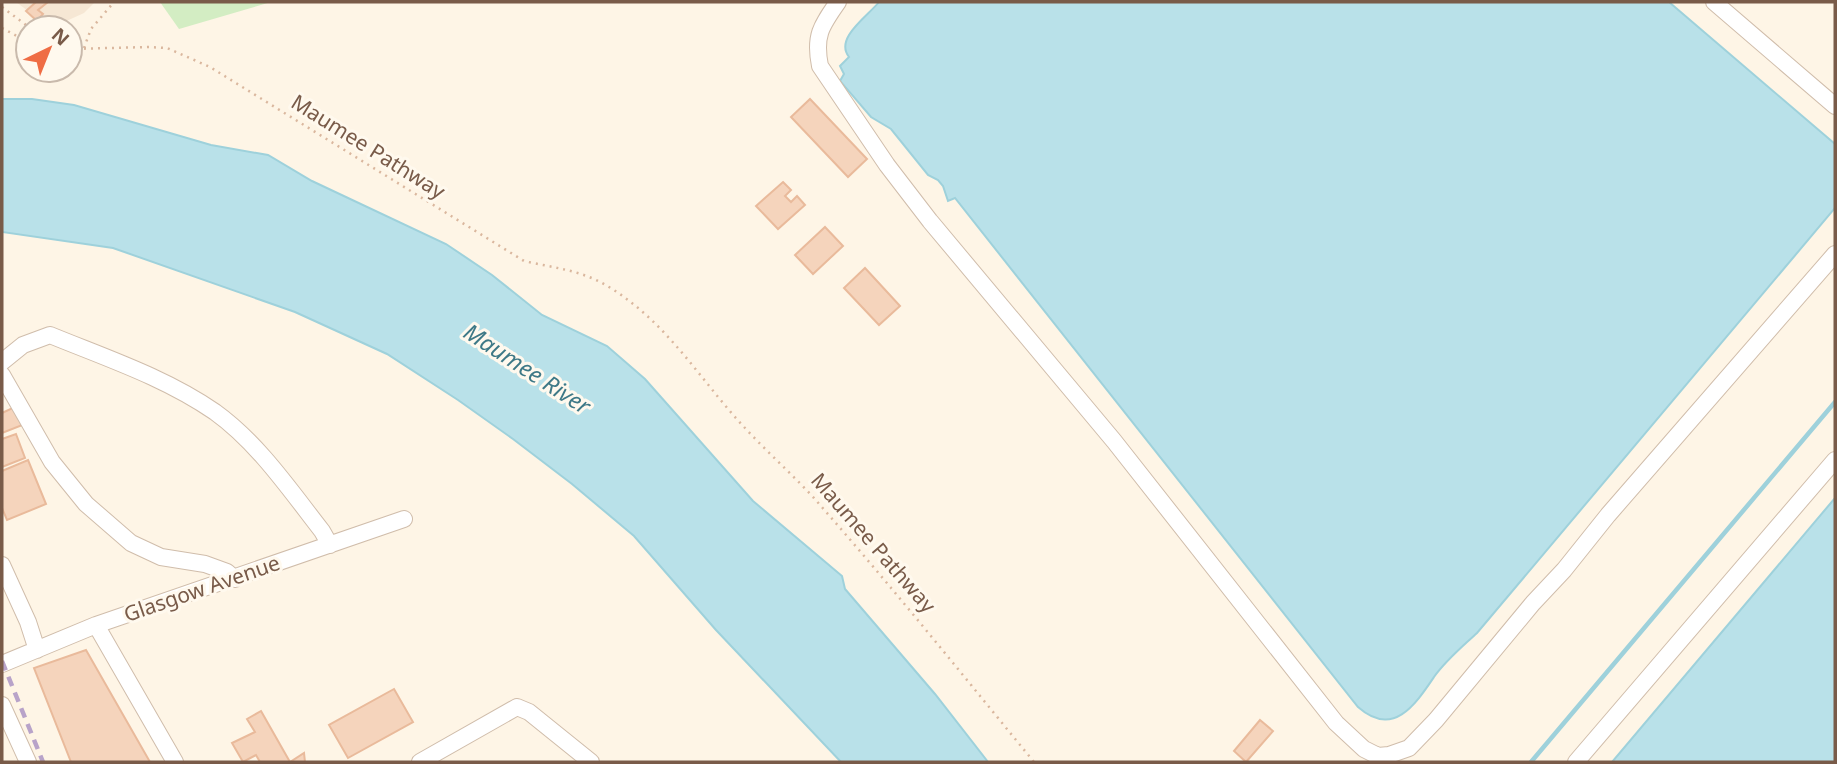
<svg xmlns="http://www.w3.org/2000/svg" width="1837" height="764" viewBox="0 0 1837 764" font-family="'Noto Sans',sans-serif">
<style>
.residential{fill:#f6e7d4}
.green{fill:#d3edc3}
.water{fill:#b9e1e9;stroke:#9ed1db;stroke-width:2}
.lines{fill:none;stroke-linecap:round;stroke-linejoin:round}
.stream{stroke:#9ed1db;stroke-width:4.5}
.building{fill:#f5d4bc;stroke:#e9ba9b;stroke-width:2}
.minor-casing{stroke:#d0bdab;stroke-width:18}
.path{stroke:#dab79e;stroke-width:2.5;stroke-dasharray:2 5;stroke-linecap:butt}
.minor{stroke:#fff;stroke-width:16}
.rail{stroke:#b8a3c9;stroke-width:4.5;stroke-dasharray:10 7;stroke-linecap:butt}
.labels{text-anchor:middle;stroke-width:6;stroke-linejoin:round;paint-order:stroke}
.street-label{font-size:21px;fill:#795b49;stroke:#fff9ee}
.water-label{font-size:23px;font-style:italic;fill:#3e7987;stroke:#fff9ee}
</style>
<rect width="100%" height="100%" fill="#fef5e6"/>
<!-- residential -->
<path class="residential" d="M16,2h79l-11,11 -33,15z"/>
<!-- green -->
<path class="green" d="M160,2h111l-92,27z"/>
<!-- water -->
<path class="water" d="M879,2h790l166,142v64l-358,425c-15,14 -31,27 -43,44 -19,28 -41,61 -76,30l-403,-509 -7,3 -5,-15 -5,-6 -10,-5 -37,-46 -20,-12 -31,-36 4,-7 -4,-8 9,-9c-15,-19 19,-41 30,-55z
M2,99h30l42,6 137,40 57,10 44,26 134,63 46,31 50,40 65,31 38,33 108,122 89,75 3,13 90,105 53,68h-147l-125,-132 -82,-94 -62,-52 -59,-45 -55,-39 -71,-46 -92,-42 -182,-64 -111,-16z
M1835,498v264h-223z"/>
<g class="lines">
<!-- stream -->
<path class="stream" d="M1531,762l304,-360"/>
</g>
<!-- building -->
<path class="building" d="M36,2h12l-10,8 5,4 -6,7 -11,-10z
M810,99l57,60 -19,18 -57,-60z
M783,182l8,8 -6,6 6,6 6,-6 8,9 -27,24 -22,-23z
M825,227l18,19 -30,28 -18,-19z
M865,268l35,38 -21,19 -35,-37z
M17,406l8,18 -23,9v-20z
M16,434l9,24 -23,9v-28z
M28,460l18,44 -39,16 -5,-12v-37z
M86,650l64,112h-79l-37,-94z
M394,689l19,33 -65,36 -19,-33z
M261,711l29,51 14,-9 1,9h-45l-4,-7 -13,7 -11,-19 23,-11 -8,-13z
M1260,720l13,11 -27,31 -12,-11z"/>
<g class="lines">
<defs>
<path id="minor" d="M838,2c-17,24 -24,34 -18,64l67,99 43,56 184,220 222,282 28,26 14,7 11,-1 20,-7 27,-28 97,-117 31,-33 44,-55 227,-261
M1714,2l121,104
M2,362l21,-17 27,-10c56,23 114,42 165,77 43,31 75,78 107,119l8,14
M2,375l50,87 34,42 45,39 30,14 44,7 22,8 8,7
M2,565l26,57 9,28
M96,625l79,137
M2,664l94,-39 308,-106
M2,705l26,57
M420,762l97,-55 12,5 62,50
M1576,762l259,-302"/>
</defs>
<!-- minor casing -->
<use href="#minor" class="minor-casing"/>
<!-- path -->
<path class="path" d="M2,7l28,21
M2,28l26,14
M84,48l7,-19 23,-27
M70,49l79,-2 18,1 43,19 314,194c30,7 58,9 85,26 59,36 91,93 136,141 22,24 46,45 68,69 76,86 148,176 221,265"/>
<!-- minor -->
<use href="#minor" class="minor"/>
<!-- rail -->
<path class="rail" d="M2,661l41,101"/>
</g>
<g class="labels">
<!-- street labels -->
<g class="street-label">
<text transform="translate(368 147) rotate(32)" y="7">Maumee Pathway</text>
<text transform="translate(873 543) rotate(49)" y="7">Maumee Pathway</text>
<text transform="translate(202 589) rotate(-19)" y="7">Glasgow Avenue</text>
</g>
<!-- water labels -->
<g class="water-label">
<text transform="translate(527 369) rotate(33)" y="8">Maumee River</text>
</g>
</g>
<!-- border -->
<rect width="1837" height="764" fill="none" stroke="#795b49" stroke-width="7"/>
<!-- north arrow -->
<g transform="translate(49 49) rotate(43)"><circle r="33" fill="#fff9ee" stroke="#c9baac" stroke-width="2"/>
<path d="M0-5L12 26L0 18L-12 26Z" fill="#ef6d44"/>
<text y="-10" font-size="19" font-weight="bold" text-anchor="middle" fill="#795b49">N</text>
</g>
</svg>
